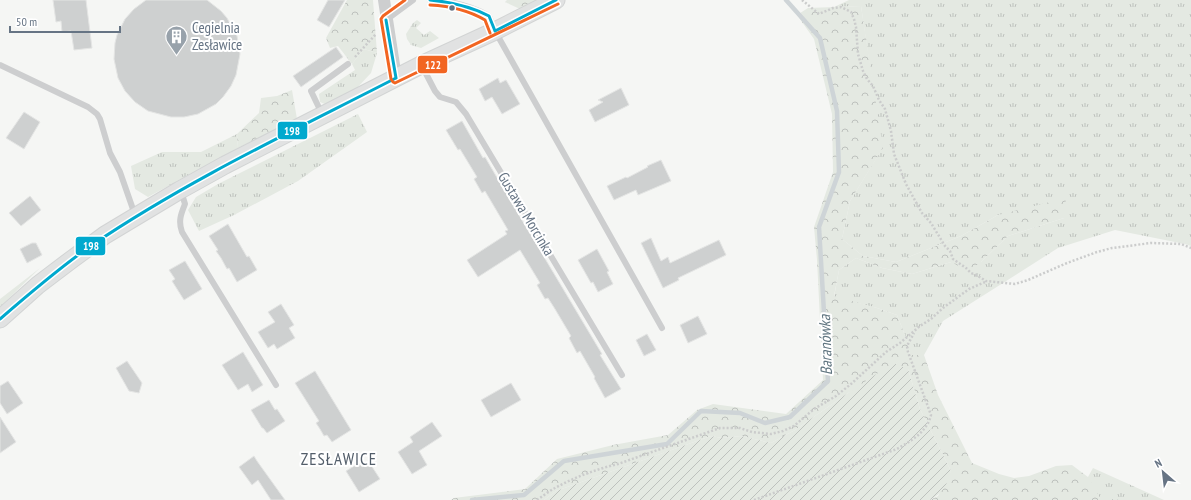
<svg xmlns="http://www.w3.org/2000/svg" width="1191" height="500" viewBox="0 0 1191 500" font-family="'PT Sans Narrow',sans-serif">
<style>
.grass{fill:url(#grass-tufts)}
.forest{fill:url(#forest-crowns)}
.garden{fill:url(#garden-furrows)}
.lines{fill:none;stroke-linecap:round;stroke-linejoin:round}
.stream{stroke:#ced4d7;stroke-width:4.5}
.building{fill:#ced0d0;stroke:#e4e5e4}
.secondary-casing{stroke:#d2d4d4;stroke-width:19}
.path{stroke:#cbcccc;stroke-width:2.5;stroke-dasharray:2 2;stroke-linecap:butt}
.lane{stroke:#cdcecf;stroke-width:6}
.street{stroke:#cdcecf;stroke-width:12}
.secondary{stroke:#e1e2e2;stroke-width:17}
.bus-1-casing{stroke:#fff;stroke-width:6}
.bus-2-casing{stroke:#fff;stroke-width:6}
.bus-1{stroke:#00a9ce;stroke-width:3}
.bus-2{stroke:#f26522;stroke-width:3}
.bus-dot{fill:#667484;stroke:#fff;stroke-width:1.5}
.labels{text-anchor:middle;stroke-width:4;stroke-linejoin:round;paint-order:stroke}
.poi-label{font-size:15px;fill:#667484;stroke:#fff;text-anchor:start}
.street-label{font-size:15px;fill:#667484;stroke:#fff}
.water-label{font-size:16px;font-style:italic;fill:#617681;stroke:#fff}
.quarter-label{font-size:17px;letter-spacing:1px;fill:#535e6a;stroke:#fff}
.line-badge{stroke:#fff;stroke-width:1.5}
.badge-label{font-size:11px;text-anchor:middle;font-weight:bold;fill:#fff}
</style>
<defs>
<pattern id="grass-tufts" width="24" height="20" patternUnits="userSpaceOnUse"><rect width="24" height="20" fill="#e4e9e2"/><path d="M3 7l-1-3M5 7V3M7 7l1-3M15 17l-1-3M17 17v-4M19 17l1-3" fill="none" stroke="#bdc1bd"/></pattern>
<pattern id="forest-crowns" width="20" height="18" patternUnits="userSpaceOnUse"><rect width="20" height="18" fill="#e4e9e2"/><path d="M2 6a3 3 0 1 1 6 0M12 15a3 3 0 1 1 6 0" fill="none" stroke="#bdc1bd"/></pattern>
<pattern id="garden-furrows" width="10" height="10" patternUnits="userSpaceOnUse"><rect width="10" height="10" fill="#e4e9e2"/><path d="M-1 1l2-2M0 10L10 0M9 11l2-2" fill="none" stroke="#bdc1bd"/></pattern>
</defs>
<rect width="100%" height="100%" fill="#f5f6f4"/>
<!-- grass -->
<path class="grass" d="M849,0h342v246l-6,-2 -70,-14 -57,18 -115,73 -19,34h-14l-2,-12 -11,-28 -20,-7 -43,-11 5,-27 17,-12 26,10 30,6 39,-12h30l27,-26 56,-18 -66,-3 -37,21 -65,26 -33,-6 -21,-17 8,-38 32,-52 -21,-143 -27,1z
M417,20l4,3 -5,5 8,7 6,-4 9,7 -18,10 -10,-3 -4,-6 -1,-5 7,-11z
M364,49l13,4 -6,20 -15,16 -29,16 -7,-3 -1,-8 36,-24 -3,-6z
M358,114l9,18 -69,49 -64,34 -35,16 -11,-21 8,-13 22,-13z
M237,134l1,14 -90,49 -13,-8 -4,-23 31,-14h39z
M40,268l-40,39v-8z
M1093,468l71,32h-89z"/>
<!-- forest -->
<path class="forest" d="M347,0h26l4,53 -13,-4 -12,15 -14,-18 -8,2 -4,-10z
M507,0h33l-20,9 -15,-7z
M861,6l22,142 -33,53 -8,38 21,17 33,6 65,-26 37,-21 68,-17 -2,20 -56,18 -27,26 -13,9 -17,-9 -39,12 -30,-6 -26,-10 -17,12 -5,26 43,12 20,7 11,28 2,12h14l14,40 34,68 27,11 15,4 15,-2 27,-10 16,-1 16,12 12,21 21,2h-191l8,-4 13,-25 -31,-62 -12,-40 -60,24 -53,37 -24,13 -30,-7 -19,2 -11,-2 -155,55 -12,9h-93l3,-2 71,-9 32,-30 56,-14 55,-10 29,-25 16,-6 73,10 37,-34 -6,-120 -3,-33 19,-55 -1,-58 -18,-75 -17,-24 11,-7z
M292,90l5,29 -59,29 -1,-14 22,-21 2,-15 16,-2z"/>
<!-- garden -->
<path class="garden" d="M893,363l15,6 12,40 31,62c-4,14 -8,22 -21,29h-386l12,-9 155,-55 11,2 19,-2 30,7 24,-13 53,-37z"/>
<g class="lines">
<!-- stream -->
<path class="stream" d="M472,500l52,-5 40,-34 103,-17 34,-33 39,2 25,10 25,-6 38,-36 -9,-154 20,-55 -2,-61 -17,-73 -34,-38"/>
</g>
<!-- building -->
<path class="building" d="M53,0h33l6,48 -18,2 -3,-19 -9,1 -1,-11 -5,1z
M146,0h61l14,11 6,7 10,18 3,18 -4,21 -5,11 -8,11 -7,7 -18,10 -14,3h-13l-23,-6 -13,-9 -10,-11 -7,-13 -4,-19 1,-16 2,-8 8,-16 9,-10z
M328,0h17l-16,27 -12,-7z
M336,47l7,10 -42,30 -8,-11z
M498,78l2,5 6,-3 14,24 -18,10 -10,-17 -7,4 -6,-12z
M621,88l8,17 -34,17 -6,-12 14,-8 -5,-2z
M24,112l16,10 -16,27 -18,-11z
M462,121l21,37 2,-1 31,53 86,144 -2,1 21,34 -16,9 -11,-20 1,-1 -15,-26 -3,2 -8,-15 2,-2 -16,-27 -7,-11 -3,1 -8,-14 3,-2 -20,-33 -42,27 -11,-17 40,-26 -2,-3 3,-1 -23,-39 -3,2 -8,-14 3,-2 -17,-28 -2,1 -12,-20z
M661,160l10,21 -33,14 -2,-5 -22,10 -7,-14 19,-9 1,1 21,-11 -1,-1z
M30,196l11,14 -20,16 -12,-13z
M228,224l19,33 2,-1 8,14 -20,12 -8,-14 -2,1 -6,-11 -5,-7 2,-1 -9,-14z
M651,238l10,23 7,-4 2,6 49,-23 7,15 -48,23 1,2 -16,8 -22,-45z
M32,243h4l6,12 -15,8 -7,-14z
M597,249l12,22 -2,1 6,12 -15,8 -5,-10 -2,1 -13,-23z
M185,261l17,28 -18,11 -12,-19 3,-2 -6,-9z
M281,304l13,21 -5,3 6,10 -18,11 -3,-5 -6,4 -10,-16 17,-10 -7,-10z
M698,316l9,18 -19,9 -8,-18z
M647,334l9,16 -12,6 -8,-16z
M243,352l20,33 -11,7 -4,-8 -10,6 -16,-25z
M127,361l15,22 -3,10 -10,-2 -13,-23z
M315,371l36,59 -19,12 -5,-7 -3,1 -4,-7 -4,-6 3,-2 -24,-38z
M8,381l15,22 -16,11 -7,-11v-17z
M511,383l10,17 -30,17 -10,-17z
M269,400l6,10 2,-1 8,12 -18,12 -4,-5h-1l-11,-18z
M0,417l16,25 -16,11z
M432,422l10,14 -23,15 8,14 -15,9 -14,-22 15,-10 -3,-5z
M254,456l3,5 28,39h-14l-13,-20 -6,5 -13,-18z
M369,462l11,17 -21,13 -13,-21 13,-8 3,4z"/>
<g class="lines">
<defs>
<path id="secondary" d="M0,319l38,-34 33,-25 34,-25 75,-45 45,-25 196,-100 74,-34 61,-31"/>
</defs>
<!-- secondary casing -->
<use href="#secondary" class="secondary-casing"/>
<!-- path -->
<path class="path" d="M802,0l17,14 14,-6 8,-1 10,5 3,7 2,8 2,27 5,17 4,8 6,7 6,14 6,9 6,22 3,23 12,30 16,29 9,10 14,23 5,5 3,8 13,9 5,5 7,3 8,5 29,3 13,-4 39,-17 30,-11 15,-4 39,-5 30,1 10,4
M355,57l21,-23
M537,500c6,-4 12,-9 18,-12 20,-11 42,-19 63,-24l102,-36h20l12,4 19,2 12,-3 11,-5 20,-17 22,-13 15,-12 35,-32 14,-9 20,-17 11,-7 12,-11 26,-19 16,-7
M754,500l143,-51c14,-8 30,-17 34,-34l-23,-63 -1,-6 7,-13"/>
<!-- lane -->
<path class="lane" d="M430,0c20,1 42,6 59,16l6,15 167,297
M386,20l27,-20
M0,65l88,42 9,7 3,5 10,34 10,19 15,43
M422,66l13,25 5,6 16,5 10,12 156,261
M322,114l-11,-23 37,-27
M181,191l4,13c-4,10 -7,17 -3,28l94,153"/>
<!-- street -->
<path class="street" d="M384,0l12,78"/>
<!-- secondary -->
<use href="#secondary" class="secondary"/>
<defs>
<path id="bus-1" d="M430,0c21,2 40,6 59,16l6,15
M386,20l10,58
M495,31l61,-31
M0,319c30,-26 59,-51 92,-74 96,-65 201,-114 304,-167"/>
<path id="bus-2" d="M405,0l-22,16 -2,3 10,60 2,3 2,1 163,-79
M430,5c19,1 38,5 55,15l5,13"/>
</defs>
<!-- bus-1 casing -->
<use href="#bus-1" class="bus-1-casing"/>
<!-- bus-2 casing -->
<use href="#bus-2" class="bus-2-casing"/>
<!-- bus-1 -->
<use href="#bus-1" class="bus-1"/>
<!-- bus-2 -->
<use href="#bus-2" class="bus-2"/>
</g>
<!-- icons -->
<defs>
<symbol id="building-pin" viewBox="-11 -11 22 30"><path d="M0 17L-7.5 6A9.5 9.5 0 1 1 7.5 6Z" fill="#98a2ab" stroke="#fff"/><path d="M-4-6H4V6H1V3H-1V6H-4ZM-2.5-4.3h1.7v1.8h-1.7ZM.8-4.3h1.7v1.8H.8ZM-2.5-1h1.7V.8h-1.7ZM.8-1h1.7V.8H.8Z" fill="#fff"/></symbol>
</defs>
<g fill-rule="evenodd">
<use href="#building-pin" x="164" y="24" width="25" height="34"/>
</g>
<!-- markers -->
<circle class="bus-dot" cx="452" cy="8" r="3.5"/>
<g class="labels">
<!-- poi labels -->
<g class="poi-label">
<text x="192" y="33">Cegielnia<tspan x="192" dy="17">Zesławice</tspan></text>
</g>
<!-- street labels -->
<g class="street-label">
<text transform="translate(526 214) rotate(59)" y="5">Gustawa Morcinka</text>
</g>
<!-- water labels -->
<g class="water-label">
<text transform="translate(825 345) rotate(-92)" y="6">Baranówka</text>
</g>
<!-- quarter labels -->
<g class="quarter-label">
<text x="339" y="465">ZESŁAWICE</text>
</g>
</g>
<g class="line-badge">
<rect x="417" y="55" width="31" height="19" rx="4" fill="#f26522"/>
<rect x="277" y="121" width="31" height="19" rx="4" fill="#00a9ce"/>
<rect x="75" y="236" width="31" height="20" rx="4" fill="#00a9ce"/>
</g>
<g class="badge-label">
<text x="433" y="69">122</text>
<text x="292" y="135">198</text>
<text x="91" y="250">198</text>
</g>
<!-- north arrow -->
<g transform="translate(1163 472) rotate(332)" stroke="#ffffff" stroke-width="3" paint-order="stroke">
<path d="M0-3L7 15L0 10L-7 15Z" fill="#667484"/>
<text y="-6" font-size="11" font-weight="bold" text-anchor="middle" fill="#667484">N</text>
</g>
<!-- scale -->
<path d="M10 26v6h110v-6" fill="none" stroke="#667484" stroke-width="2"/>
<text x="16" y="26" font-size="12" fill="#667484" stroke="#ffffff" stroke-width="3" paint-order="stroke">50 m</text>
</svg>
